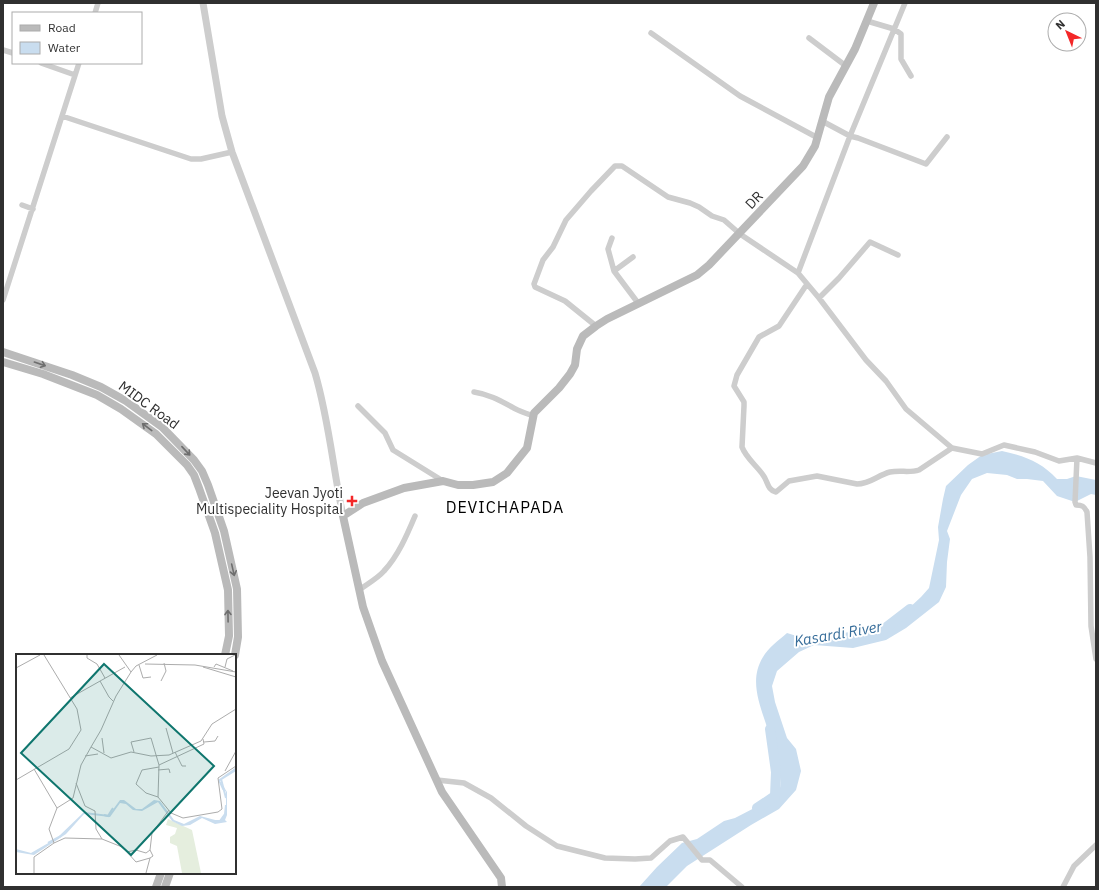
<svg xmlns="http://www.w3.org/2000/svg" width="1099" height="890" viewBox="0 0 1099 890" font-family="'IBM Plex Sans',sans-serif">
<style>
.water{fill:#c9ddef}
.lines{fill:none;stroke-linecap:round;stroke-linejoin:round}
.river{stroke:#c9ddef;stroke-width:10}
.minor{stroke:#cdcdcd;stroke-width:5.5}
.tertiary{stroke:#cdcdcd;stroke-width:7}
.secondary{stroke:#bababa;stroke-width:8}
.oneway{stroke:#6e6e6e}
.poi-dot{fill:#f32728;stroke:#fff;stroke-width:1.5}
.labels{text-anchor:middle;stroke-width:4;stroke-linejoin:round;paint-order:stroke}
.street-label{font-size:14px;fill:#303030;stroke:#fff}
.poi-label{font-size:14px;fill:#303030;stroke:#fff;text-anchor:end}
.water-label{font-size:15px;font-style:italic;fill:#376d9a;stroke:#fff}
.quarter-label{font-size:16px;letter-spacing:1px;fill:#000;stroke:#fff}
.inset-river{fill:none;stroke:#c9ddef;stroke-width:2}
.inset-road{fill:none;stroke:#acacac;stroke-width:1}
.view{fill:#0f766e;fill-opacity:0.15;stroke:#0f766e;stroke-width:2}
.inset-edge{fill:none;stroke:#303030;stroke-width:2}
</style>
<rect width="100%" height="100%" fill="#fff"/>
<!-- water -->
<path class="water" d="M1002,451c23,5 39,11 55,28h10l9,-3 20,4v15l-5,-1 -16,8 -18,-6 -14,-15 -16,-2h-10l-10,-4 -20,-2 -15,6 -11,16 -14,36 3,8 -3,23 -1,25 -7,15 -33,26 -20,12 -33,8 -39,-3 -15,7 -22,19 -5,15 3,16 12,36 9,11 5,22 -5,19 -17,19 -28,16 -64,41 -21,21h-27l18,-20 25,-24 15,-4 27,-18 11,-3 29,-15 13,-5c6,-14 3,-21 0,-36 -4,-13 -7,-27 -12,-41 -7,-21 -15,-43 -2,-64 5,-9 16,-17 24,-24l16,5 7,-1 65,-8 18,-6 28,-26 8,-9 10,-48 -1,-13 5,-28 3,-13 22,-21 14,-10z"/>
<g class="lines">
<!-- river -->
<path class="river" d="M879,630l5,-1 26,-20
M757,808l18,-12 1,-24 -6,-43"/>
<!-- minor -->
<path class="minor" d="M95,13l3,-10
M867,21l27,8 7,5v25l10,17
M651,33l89,63 78,42
M809,38l37,28
M3,50l10,3
M41,63l34,12
M62,116l129,43h10l31,-7
M822,121l28,15 8,2 68,26 21,-27
M22,205l11,4
M612,238l-4,11 6,22 24,32
M614,271l19,-14
M798,273l52,-137 55,-133
M807,284l-28,42 -20,11 -22,38 -3,11 10,16v4l-2,41c4,11 15,19 21,28 5,6 4,15 13,17l13,-11 28,-5 40,8c13,0 21,-9 33,-12 10,-2 20,1 29,-2l33,-22
M819,298l20,-20 31,-36 28,13
M3,300l76,-237
M596,326l-31,-25 -30,-14 -1,-3 9,-24 10,-13 13,-27 25,-29 24,-25h7l46,31 22,6 9,4 13,9 12,4 16,14 58,39 21,25 47,62 20,21 20,28 46,39 30,6 22,-9 31,7 24,9 18,-3 19,5
M474,392c14,2 25,8 38,15 6,4 14,6 21,9
M358,406l27,27 8,17 50,31
M1077,458l-2,44 1,3c6,0 8,1 11,7l3,45 1,69 5,33
M359,590c8,-6 18,-11 25,-19 14,-15 23,-36 31,-55
M437,780l27,3 27,15 35,28 31,20 48,12 30,1 16,-1 19,-17 13,-4 19,23h8l32,27
M1063,887l11,-21 22,-21"/>
<!-- tertiary -->
<path class="tertiary" d="M203,3l19,113 10,36 83,221c14,47 18,96 28,143"/>
<!-- secondary -->
<path class="secondary" d="M3,352l69,23 29,12 25,14 36,26 32,33 8,11 6,14 16,46 13,58 1,48 -3,18
M3,362l40,12 54,21 24,14 35,25 31,31 7,10 5,13 16,45 13,57 1,46 -4,19
M156,887l5,-14
M165,887l5,-14
M502,887l-1,-9 -59,-86 -60,-131 -19,-54 -20,-91 20,-13 41,-15 39,-7 15,4h15l20,-3 14,-9 20,-25 7,-35 25,-25 11,-14 5,-9 2,-16 6,-13 13,-10 11,-7 90,-44 12,-10 94,-99 12,-20 14,-49 26,-48 19,-46"/>
</g>
<!-- one-way arrows -->
<defs><path id="oneway-shaft" d="M-6 0H5M1.5-3L5.5 0L1.5 3" fill="none" stroke-width="1.6" stroke-linecap="round" stroke-linejoin="round"/></defs>
<g class="oneway">
<use href="#oneway-shaft" transform="translate(40 364) rotate(19)"/>
<use href="#oneway-shaft" transform="translate(147 427) rotate(-143)"/>
<use href="#oneway-shaft" transform="translate(186 451) rotate(47)"/>
<use href="#oneway-shaft" transform="translate(233 570) rotate(77)"/>
<use href="#oneway-shaft" transform="translate(228 616) rotate(-91)"/>
</g>
<!-- markers -->
<path class="poi-dot" d="M350 495h4v4h4v4h-4v4h-4v-4h-4v-4h4z"/>
<g class="labels">
<!-- street labels -->
<g class="street-label">
<text transform="translate(754 200) rotate(-46)" y="5">DR</text>
<text transform="translate(149 405) rotate(36)" y="5">MIDC Road</text>
</g>
<!-- poi labels -->
<g class="poi-label">
<text x="343" y="498">Jeevan Jyoti<tspan x="343" dy="16">Multispeciality Hospital</tspan></text>
</g>
<!-- water labels -->
<g class="water-label">
<text transform="translate(838 634) rotate(-10)" y="5">Kasardi River</text>
</g>
<!-- quarter labels -->
<g class="quarter-label">
<text x="505" y="513">DEVICHAPADA</text>
</g>
</g>
<!-- overview -->
<g transform="translate(16 654)">
<rect width="220" height="220" fill="#fff"/>
<path d="M152,165l24,11 9,43h-19l-5,-27 -7,-3v-6l5,-3 2,-6 -11,-3z" fill="#e5eede"/>
<path d="M219,114l1,3 -16,10 7,11v23l-2,5 2,2 -12,2 -13,-6 -12,7 -8,1 -10,-5 -14,-19 -16,9 -9,-1 -7,-6 -6,-1 -10,14 -26,-3 -18,20 -32,21 -18,-3v-3l15,4 26,-15 27,-26 25,3 11,-15h4l12,9h6l12,-9 6,1 14,19 10,4 16,-8 19,5 7,-8v-21l-2,-3 1,4 -3,-4 -4,-9z" fill="#c9ddef"/>
<path class="inset-river" d="M205,125l5,19M88,161l4,1 5,-8M197,167h7l5,-7 1,-9M32,189l13,-7"/>
<path class="inset-road" d="M71,1v3l10,6 8,14M103,1l12,17M129,10l50,1 41,7M123,11l4,13 8,-1M187,13l33,10M198,13l2,-3 17,7M209,13l2,-8 8,-4M0,14l24,-13M84,27l9,16 4,4M145,27l5,-10 -2,-8M54,44l55,-31M150,74l7,25M86,84l2,15M188,88l11,-1 3,-5M75,93l10,-17 15,-34 15,-24 5,-6 21,-11M118,98l-3,-10 20,-4 8,27 -1,32 13,16 12,5 35,-6 4,-3 -4,-31 18,-12M159,98l7,14h4M69,102l13,-2M143,111l45,-21 -1,-5M18,115l23,39M142,116l11,-1 1,4M209,117l11,-20M0,126l53,-31 12,-19 -4,-21 -33,-54M60,129l9,23 10,5 1,18 6,10M142,143l-12,-4 -10,-9 6,-14 17,-3M38,189l11,-5 37,1 20,8 5,5 9,-2 10,3 4,-3M111,198l9,10 14,-4M18,219v-16l20,-14 -5,-14 8,-21 16,-10 8,-33 10,-18 20,11 20,-6 20,4 18,-1 32,-14 11,-17 24,-15M130,219l4,-15 3,-2 -3,-6 2,-17 17,-23"/>
<path class="view" d="M88,10l110,102 -83,89 -110,-102z"/>
<rect width="220" height="220" class="inset-edge"/>
</g>
<!-- border -->
<rect width="1099" height="890" fill="none" stroke="#303030" stroke-width="8"/>
<!-- legend -->
<rect x="12" y="12" width="130" height="52" fill="#ffffff" stroke="#acacac"/>
<rect x="20" y="25" width="20" height="6" fill="#bababa" stroke="#acacac"/>
<text x="48" y="32" font-size="12" fill="#303030">Road</text>
<rect x="20" y="42" width="20" height="12" fill="#c9ddef" stroke="#acacac"/>
<text x="48" y="52" font-size="12" fill="#303030">Water</text>
<!-- north arrow -->
<g transform="translate(1067 32) rotate(317)"><circle r="19" fill="#ffffff" stroke="#acacac"/>
<path d="M0-3L7 15L0 10L-7 15Z" fill="#f32728"/>
<text y="-6" font-size="11" font-weight="bold" text-anchor="middle" fill="#303030">N</text>
</g>
</svg>
